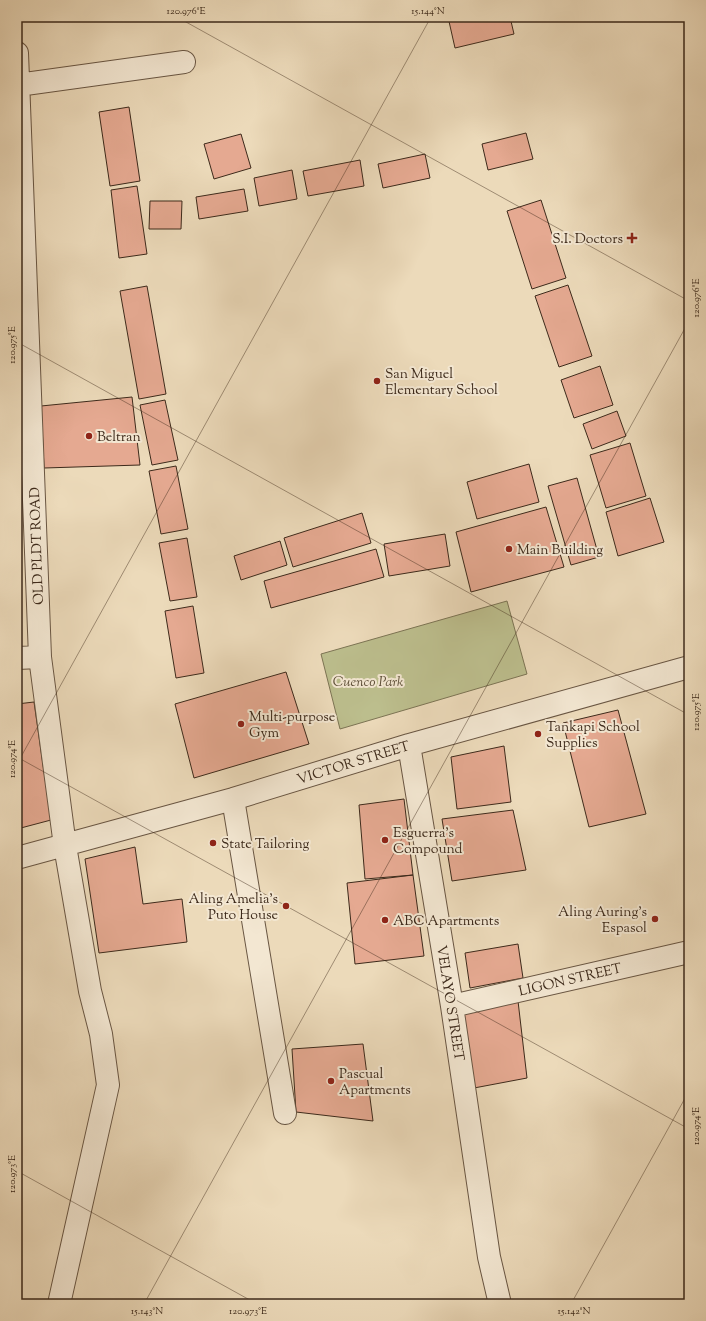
<svg xmlns="http://www.w3.org/2000/svg" width="706" height="1321" viewBox="0 0 706 1321" font-family="'Sorts Mill Goudy',serif">
<style>
.green{fill:#bcbe8d;stroke:#7c7454}
.building{fill:#e5a991;stroke:#3d2a1b}
.lines{fill:none;stroke-linecap:round;stroke-linejoin:round}
.minor-casing{stroke:#695643;stroke-width:24}
.minor{stroke:#f3e7d2;stroke-width:22}
.ticks{fill:none;stroke:#3d2a1b;stroke-width:1;stroke-opacity:0.45}
.poi-dot{fill:#8f2418;stroke:#f3e7d2;stroke-width:1.5}
.labels{text-anchor:middle;stroke-width:4;stroke-linejoin:round;paint-order:stroke}
.poi-label{font-size:14px;fill:#3d2a1b;stroke:#f3e7d2;text-anchor:start}
.street-label{font-size:14px;fill:#3d2a1b;stroke:#f3e7d2}
.park-label{font-size:14px;font-style:italic;fill:#5d4f38;stroke:#f3e7d2}
.neatline{fill:none;stroke:#3d2a1b;stroke-width:1.5}
.ticks-label{font-size:10px;text-anchor:middle;fill:#3d2a1b}
</style>
<rect width="100%" height="100%" fill="#ecdaba"/>
<filter id="stains"><feTurbulence type="fractalNoise" baseFrequency=".005" numOctaves="4"/><feColorMatrix values="0 0 0 0 .2 0 0 0 0 .09 0 0 0 0 .02 0 0 0 .5 -.17"/></filter>
<radialGradient id="worn" r=".72"><stop offset=".6" stop-color="#630" stop-opacity="0"/><stop offset="1" stop-color="#630" stop-opacity=".3"/></radialGradient>
<!-- green -->
<path class="green" d="M507,601l20,73 -187,55 -19,-75z"/>
<!-- building -->
<path class="building" d="M448,17h62l4,17 -59,14z
M129,107l11,74 -30,5 -11,-74z
M526,133l7,26 -45,11 -6,-26z
M241,134l10,34 -37,11 -10,-35z
M425,154l5,24 -47,10 -5,-24z
M360,160l4,26 -56,10 -5,-25z
M292,170l5,29 -38,7 -5,-28z
M137,186l10,68 -28,4 -8,-68z
M244,189l4,22 -49,8 -3,-22z
M541,200l25,78 -34,11 -25,-78z
M150,201h32l-1,28h-32z
M568,285l24,71 -33,11 -24,-71z
M147,286l19,108 -27,5 -19,-108z
M600,366l13,39 -39,13 -13,-38z
M132,397l8,68 -96,3 -3,-62z
M165,400l13,60 -26,5 -12,-60z
M617,411l9,25 -34,13 -9,-25z
M630,443l16,53 -40,12 -16,-53z
M529,464l10,38 -62,17 -10,-37z
M176,466l12,63 -27,5 -12,-63z
M577,478l22,79 -28,8 -23,-79z
M650,498l14,44 -46,14 -12,-44z
M546,507l18,60 -93,25 -15,-60z
M362,513l9,30 -78,24 -9,-29z
M445,534l5,32 -61,10 -5,-32z
M187,538l10,59 -27,4 -11,-58z
M280,541l7,24 -46,15 -7,-24z
M376,549l8,28 -113,31 -7,-27z
M193,606l11,67 -28,5 -11,-67z
M286,672l23,72 -115,34 -19,-74z
M34,702l17,118 -34,9v-125z
M618,710l28,104 -57,13 -26,-104z
M504,746l7,56 -54,7 -6,-52z
M404,799l9,76 -48,4 -6,-74z
M513,810l13,60 -74,11 -10,-62z
M135,847l8,57 39,-5 5,43 -88,11 -14,-94z
M413,875l11,81 -69,8 -8,-81z
M518,944l5,34 -53,10 -5,-35z
M518,1001l9,77 -53,10 -11,-75z
M363,1044l10,77 -77,-9 -4,-63z"/>
<g class="lines">
<defs>
<path id="minor" d="M17,53l23,604 25,189 25,145 11,43 7,51 -49,219
M18,85l166,-23
M17,658l23,-1
M409,745l43,261 37,251 11,47
M233,799l52,314
M17,858l216,-59 176,-54 280,-78
M452,1006l237,-54"/>
</defs>
<!-- minor casing -->
<use href="#minor" class="minor-casing"/>
<!-- minor -->
<use href="#minor" class="minor"/>
</g>
<!-- ticks -->
<path class="ticks" d="M177,17l512,284M17,342l672,373M17,757l672,372M17,764l414,-747M17,1171l240,133M144,1304l545,-983M571,1304l118,-213"/>
<!-- markers -->
<g class="poi-dot">
<path d="M630 232h4v4h4v4h-4v4h-4v-4h-4v-4h4z"/>
<circle cx="377" cy="381" r="4"/>
<circle cx="89" cy="436" r="4"/>
<circle cx="509" cy="549" r="4"/>
<circle cx="241" cy="724" r="4"/>
<circle cx="538" cy="734" r="4"/>
<circle cx="385" cy="840" r="4"/>
<circle cx="213" cy="843" r="4"/>
<circle cx="286" cy="906" r="4"/>
<circle cx="655" cy="919" r="4"/>
<circle cx="385" cy="920" r="4"/>
<circle cx="331" cy="1081" r="4"/>
</g>
<g class="labels">
<!-- poi labels -->
<g class="poi-label">
<text x="623" y="243" text-anchor="end">S.I. Doctors</text>
<text x="385" y="378">San Miguel<tspan x="385" dy="16">Elementary School</tspan></text>
<text x="97" y="441">Beltran</text>
<text x="517" y="554">Main Building</text>
<text x="249" y="721">Multi-purpose<tspan x="249" dy="16">Gym</tspan></text>
<text x="546" y="731">Tankapi School<tspan x="546" dy="16">Supplies</tspan></text>
<text x="393" y="837">Esguerra's<tspan x="393" dy="16">Compound</tspan></text>
<text x="221" y="848">State Tailoring</text>
<text x="278" y="903" text-anchor="end">Aling Amelia's<tspan x="278" dy="16">Puto House</tspan></text>
<text x="647" y="916" text-anchor="end">Aling Auring's<tspan x="647" dy="16">Espasol</tspan></text>
<text x="393" y="925">ABC Apartments</text>
<text x="339" y="1078">Pascual<tspan x="339" dy="16">Apartments</tspan></text>
</g>
<!-- street labels -->
<g class="street-label">
<text transform="translate(36 546) rotate(-92)" y="5">OLD PLDT ROAD</text>
<text transform="translate(353 762) rotate(-17)" y="5">VICTOR STREET</text>
<text transform="translate(570 979) rotate(-13)" y="5">LIGON STREET</text>
<text transform="translate(451 1003) rotate(81)" y="5">VELAYO STREET</text>
</g>
<!-- park labels -->
<g class="park-label">
<text x="368" y="686">Cuenco Park</text>
</g>
</g>
<!-- margin -->
<rect width="706" height="1321" fill="none" stroke="#ecdaba" stroke-width="44"/>
<rect x="22" y="22" width="662" height="1277" class="neatline"/>
<g class="ticks-label">
<text x="186" y="14">120.976°E</text>
<text x="428" y="14">15.144°N</text>
<text transform="translate(695 298) rotate(-90)" y="4">120.976°E</text>
<text transform="translate(11 345) rotate(-90)" y="4">120.975°E</text>
<text transform="translate(695 712) rotate(-90)" y="4">120.975°E</text>
<text transform="translate(11 759) rotate(-90)" y="4">120.974°E</text>
<text transform="translate(695 1126) rotate(-90)" y="4">120.974°E</text>
<text transform="translate(11 1174) rotate(-90)" y="4">120.973°E</text>
<text x="147" y="1314">15.143°N</text>
<text x="248" y="1314">120.973°E</text>
<text x="574" y="1314">15.142°N</text>
</g>
<rect width="100%" height="100%" filter="url(#stains)"/>
<rect width="100%" height="100%" fill="url(#worn)"/>
</svg>
